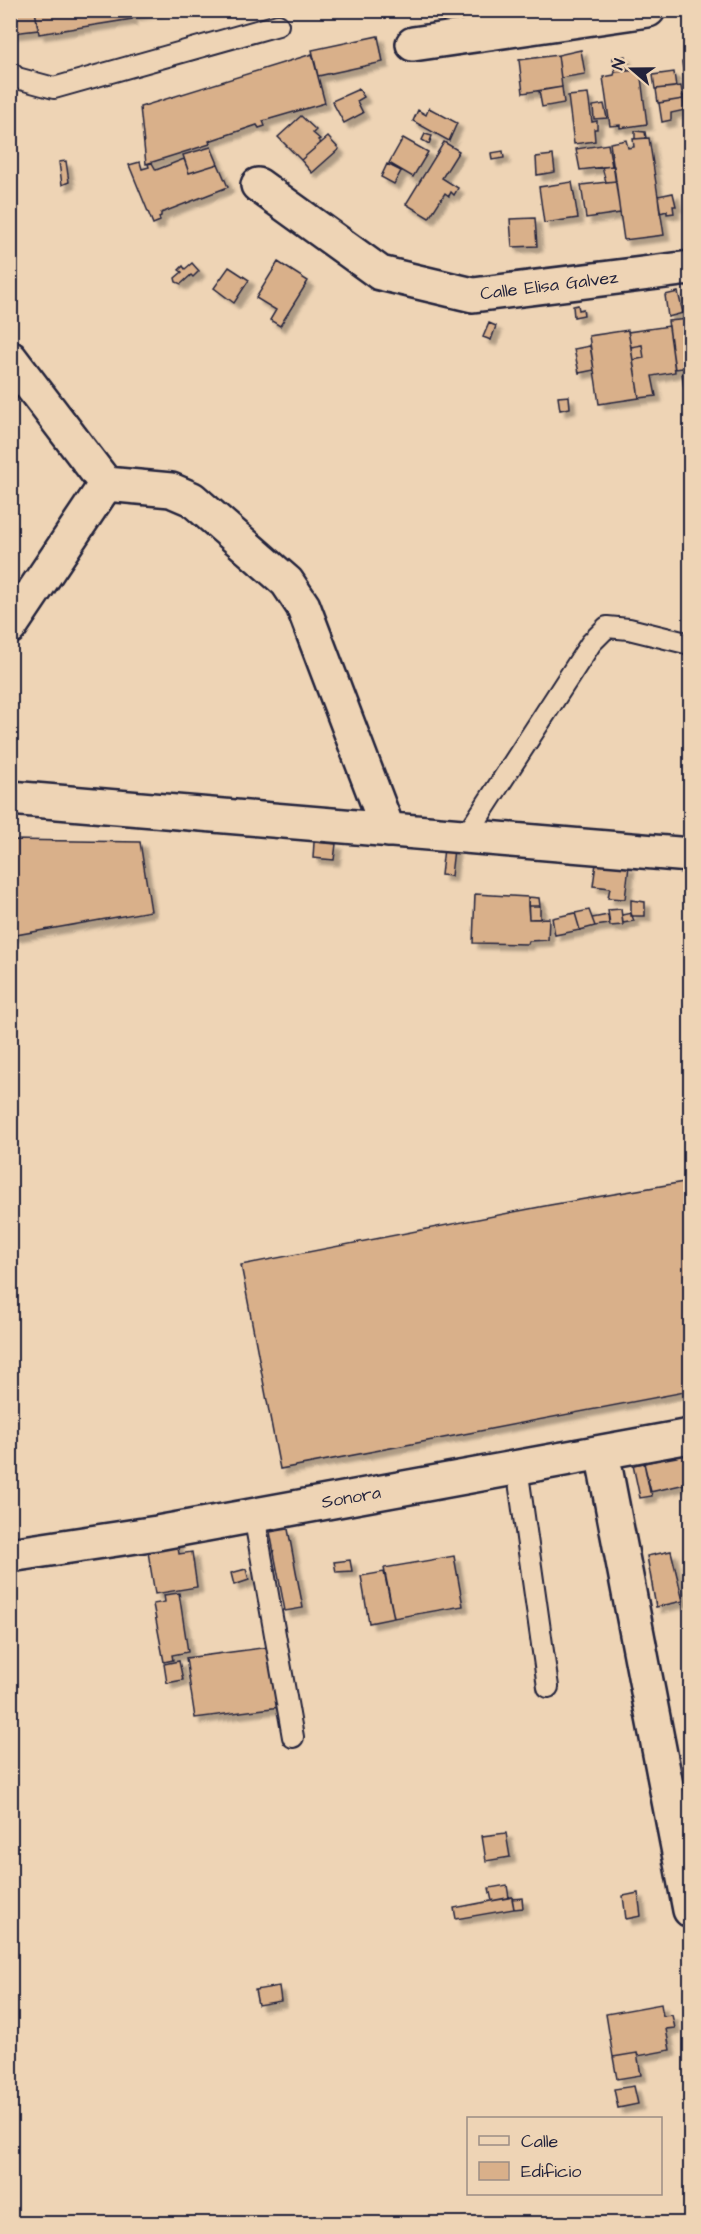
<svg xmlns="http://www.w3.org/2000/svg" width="701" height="2234" viewBox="0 0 701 2234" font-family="'Architects Daughter',sans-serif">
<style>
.building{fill:#d9b08a;stroke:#22223b;stroke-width:1.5;filter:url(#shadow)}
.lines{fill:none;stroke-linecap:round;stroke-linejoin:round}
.service-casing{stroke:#22223b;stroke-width:24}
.minor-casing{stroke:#22223b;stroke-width:38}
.service{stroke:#eed4b5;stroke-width:20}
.minor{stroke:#eed4b5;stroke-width:33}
.labels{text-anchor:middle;stroke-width:5;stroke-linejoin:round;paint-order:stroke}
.street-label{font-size:18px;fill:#22223b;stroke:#eed4b5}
</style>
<defs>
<filter id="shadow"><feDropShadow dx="5.5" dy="5.5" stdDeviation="1.5" flood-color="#0004"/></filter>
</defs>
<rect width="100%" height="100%" fill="#eed4b5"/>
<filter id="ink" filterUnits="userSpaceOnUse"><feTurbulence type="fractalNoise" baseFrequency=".0167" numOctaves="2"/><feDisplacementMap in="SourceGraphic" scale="12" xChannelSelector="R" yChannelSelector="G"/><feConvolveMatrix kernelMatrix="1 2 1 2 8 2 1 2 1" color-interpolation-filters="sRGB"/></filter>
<g filter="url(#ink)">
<!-- building -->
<path class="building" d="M10,10h25l3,20 -25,3z
M35,10h96l1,9 -93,15z
M131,10h30l-30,5z
M378,36l5,26 -65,14 -6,-26z
M581,50l4,24 -24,4 -3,-23z
M312,54l13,49 -62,18 2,5 -6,2 -2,-3 -48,16 1,3 -64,20 -6,-57z
M558,55l4,32 -39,6 -4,-33z
M625,56l2,15 -12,1 -2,-14z
M690,60v25l-5,1 -3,-24z
M640,70l7,54 -27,4v-3l-10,1 -7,-49 11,-2 1,-3z
M674,72l2,15 -21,2 -2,-14z
M681,86l2,13 -25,4 -2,-14z
M562,87l2,16 -22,4 -3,-16z
M359,89l5,8 -7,4 6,12 -19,10 -12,-22z
M588,94l4,28 5,-1v8h-3l1,12 -21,3 -6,-48z
M683,96h6l1,10 -6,1z
M683,99l2,11 -14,3v7l-9,2 -3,-19z
M604,104l3,14 -13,1 -1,-13z
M429,108l28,15 -8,18 -36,-20 5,-11 8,5z
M301,116l15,14 -3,3 7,6 -2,1 3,3 -20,17 -23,-23z
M635,131l10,1 1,6 -11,1z
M425,134l7,2 -3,8 -7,-4z
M328,137l11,12 -27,24 -11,-13z
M403,138l25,14 -15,25 -24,-14z
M649,138l15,97 -40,5 -14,-97 16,-3 2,8 6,-1 -1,-8z
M444,142l15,9 -17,27 16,10 -4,7 -3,-3 -2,4 -4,-3 -16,25 -23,-14z
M608,144l4,22 -32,4 -4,-21z
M211,147l7,17 -29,9 -6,-18z
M503,151l1,7 -12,2 -1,-7z
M553,155l2,17 -18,3 -1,-18z
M184,159l5,14 29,-9 10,23 -67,26v3l-2,1 1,4 -7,3 -24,-59 11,-3 2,7 7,-2 -1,-3 4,-1 4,7z
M66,161l3,21 -7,3 -3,-23z
M387,164l14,7 -7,13 -13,-7z
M614,166l2,15 -10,1 -4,-15z
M616,181l4,32 -34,5 -5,-33z
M572,182l6,36 -34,5 -5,-36z
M673,193l3,13h-3l1,7 -7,1v-3l-7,2 -2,-17z
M535,218l2,28 -25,1 -2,-28z
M278,262l30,19 -28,45 -10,-6 6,-10 -20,-12z
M192,263l7,8 -6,6 -2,-2 -10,9 -5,-2 -1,-4 7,-6 -3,-2 4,-4 2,3z
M229,267l20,13 -15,23 -20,-15z
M678,292l5,21 -15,4 -3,-22z
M578,305l1,5 4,-1 1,6 -10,2 -1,-11z
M690,319v48l-15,2 -7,-48z
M489,323l7,3 -5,14 -8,-3z
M669,326l6,46 -23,4 4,20 -17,2 -6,-38 11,-2 -2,-13 -11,2 -3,-15z
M628,330l11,68 -40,6 -10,-68z
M642,345l2,13 -11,2 -2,-13z
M590,346l4,24 -15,3 -5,-24z
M690,372v16l-6,1 -2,-16z
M569,396l1,12 -10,2 -2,-13z
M10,840l130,2 11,69 -141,25z
M314,842l22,2 -2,16 -21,-2z
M444,848l10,1 -3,27 -10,-1z
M596,863l33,3 -4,33 -17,-1 2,-10 -17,-2z
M475,894l53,3 1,22 20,-1 -1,22 -19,1 -1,3 -55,-1z
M528,897l11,1 1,8h-12z
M631,900l14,2v14h-14z
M528,906h12v13h-11z
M621,909l2,16 -13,1 -2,-16z
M589,910l6,16 -15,4 -5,-17z
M575,913l5,17 -25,5 -3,-17z
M631,913l3,8 -11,2 -1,-8z
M608,915l1,9 -14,2 -3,-8z
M690,1181v210l-410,78 -39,-204 309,-60z
M690,1453v30l-40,9 -6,-29z
M644,1463l8,33 -12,2 -7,-33z
M288,1529l15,79 -18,3 -15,-79z
M177,1540l2,14 13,-2 5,35 -42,7 -8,-48z
M671,1551l12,50 -27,6 -9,-51z
M454,1556l9,50 -69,12 -10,-50z
M350,1560l2,11 -16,1 -2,-10z
M246,1569l3,11 -15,5 -3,-12z
M384,1572l10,46 -25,5 -8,-47z
M179,1593l9,59 -16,3 1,5 -9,2 -11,-58 12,-2 -1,-7z
M269,1647l11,60 -85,11 -9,-60z
M179,1661l4,19 -16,3 -3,-19z
M506,1833l4,24 -24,4 -4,-25z
M507,1885l2,13 -17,3 -3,-13z
M638,1893l3,23 -15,3 -3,-23z
M512,1897l2,12 -58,10 -2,-11z
M522,1898l1,10 -9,1 -2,-10z
M279,1986l2,15 -23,4 -3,-15z
M661,2004l2,12 9,-1 3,13 -9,1 4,21 -32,6 -1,-3 -24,4 -7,-43z
M637,2053l4,22 -24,4 -4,-22z
M634,2086l4,18 -20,4 -4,-19z"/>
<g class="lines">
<defs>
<path id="service" d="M10,72l7,6 37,10 224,-63
M466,836l125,-193 16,-16 22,2 61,15
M517,1467l31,220
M254,1515l39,222"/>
<path id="minor" d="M413,44l235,-34
M258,185l122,88 93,22 217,-27
M10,358l96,126 65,6 21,9 95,83 16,24 85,224
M10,627l96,-143
M10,798l680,57
M602,1452l88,458
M10,1555l147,-22 533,-97"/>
</defs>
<!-- service casing -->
<use href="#service" class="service-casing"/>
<!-- minor casing -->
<use href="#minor" class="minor-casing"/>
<!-- service -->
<use href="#service" class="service"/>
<!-- minor -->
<use href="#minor" class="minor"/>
</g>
</g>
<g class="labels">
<!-- street labels -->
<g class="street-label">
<text transform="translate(549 285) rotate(-7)" y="6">Calle Elisa Galvez</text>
<text transform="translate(351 1497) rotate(-10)" y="6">Sonora</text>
</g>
</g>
<!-- margin -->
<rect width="701" height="2234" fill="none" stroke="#eed4b5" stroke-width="36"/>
<rect x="18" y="18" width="665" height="2198" fill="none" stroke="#22223b" stroke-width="2" filter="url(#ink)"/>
<!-- legend -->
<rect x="467" y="2117" width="195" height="78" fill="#eed4b5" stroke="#9c8d84" stroke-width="1.5"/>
<rect x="479" y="2136" width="30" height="9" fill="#eed4b5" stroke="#9c8d84" stroke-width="1.5"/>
<text x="521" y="2147" font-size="18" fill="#22223b">Calle</text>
<rect x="479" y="2162" width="30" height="18" fill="#d9b08a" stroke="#9c8d84" stroke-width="1.5"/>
<text x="521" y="2177" font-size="18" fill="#22223b">Edificio</text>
<!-- north arrow -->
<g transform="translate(632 69) rotate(290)" stroke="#eed4b5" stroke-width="4.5" paint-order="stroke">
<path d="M0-4.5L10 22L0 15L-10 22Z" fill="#22223b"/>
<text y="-9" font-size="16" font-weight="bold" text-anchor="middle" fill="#22223b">N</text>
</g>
</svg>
